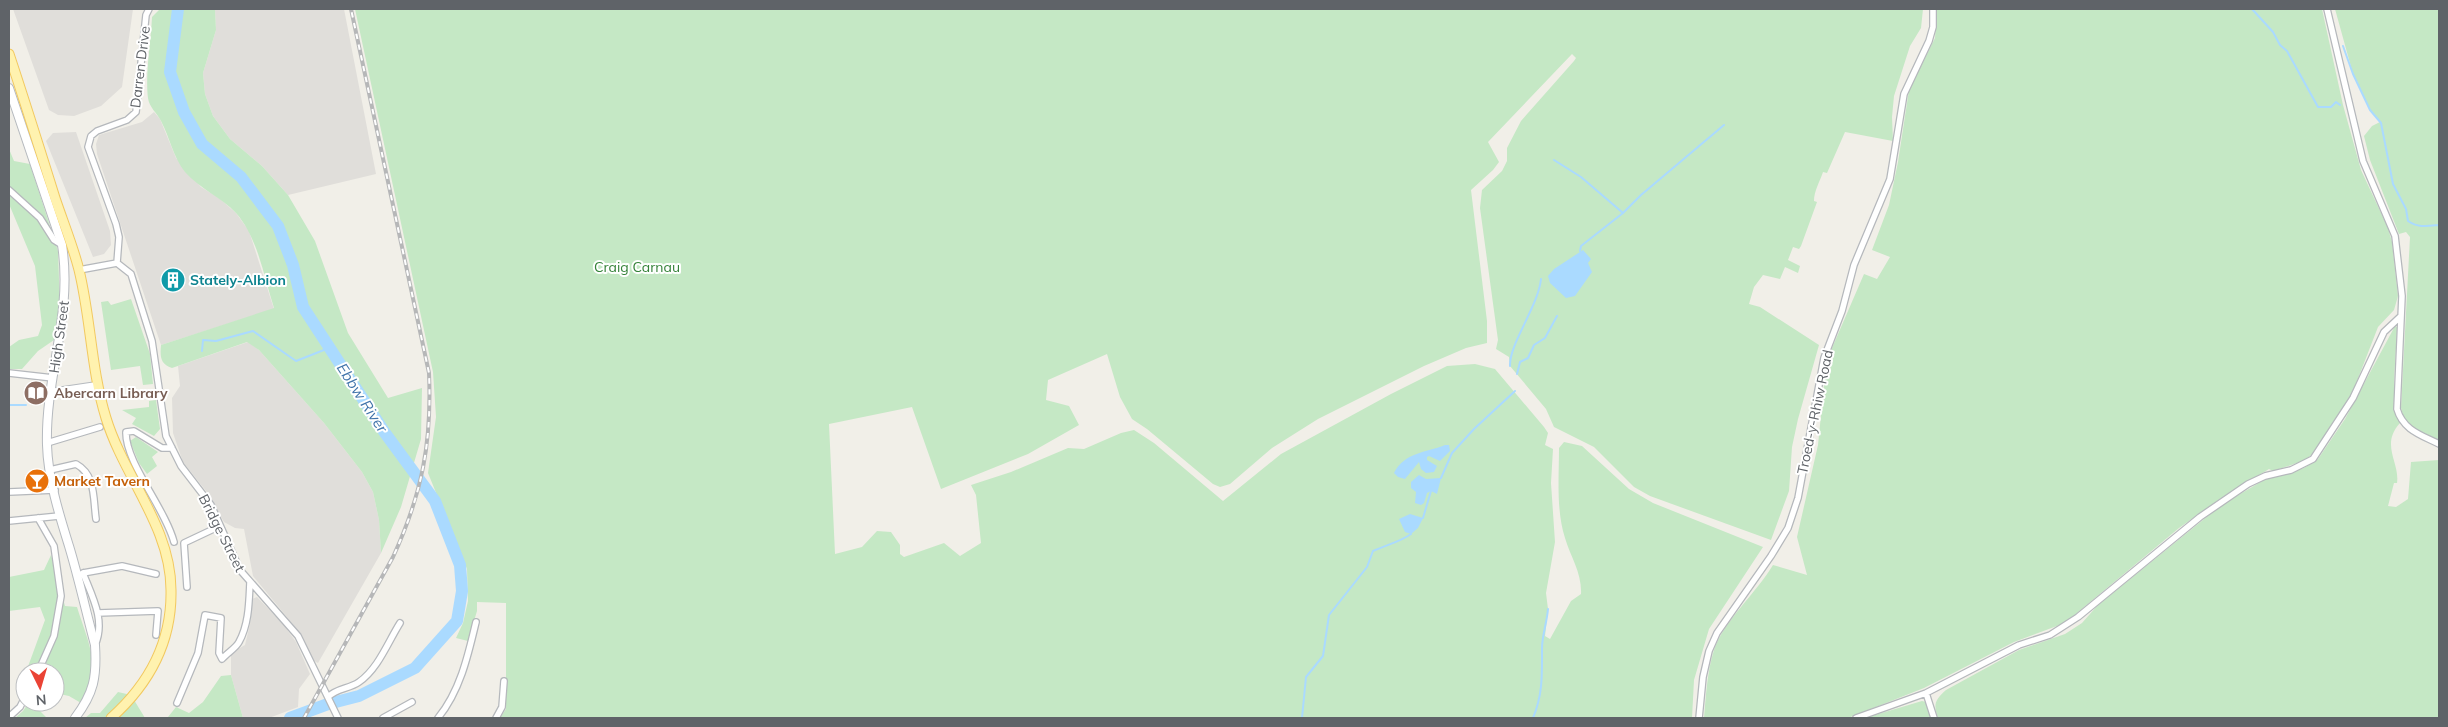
<svg xmlns="http://www.w3.org/2000/svg" width="2448" height="727" viewBox="0 0 2448 727" font-family="Mulish,sans-serif">
<style>
.industrial{fill:#e0deda}
.green{fill:#c5e8c5}
.water{fill:#aadaff}
.lines{fill:none;stroke-linecap:round;stroke-linejoin:round}
.stream{stroke:#aadaff;stroke-width:2}
.river{stroke:#aadaff;stroke-width:12}
.street-casing{stroke:#b5b8bc;stroke-width:8}
.secondary-casing{stroke:#b6babf;stroke-width:10}
.primary-casing{stroke:#f2c960;stroke-width:11}
.street{stroke:#fff;stroke-width:5.5}
.secondary{stroke:#fff;stroke-width:8}
.primary{stroke:#fff2af;stroke-width:9}
.rail-casing{stroke:#b6b7b8;stroke-width:4}
.rail{stroke:#fff;stroke-width:2;stroke-dasharray:5.5;stroke-linecap:butt}
.labels{text-anchor:middle;stroke-width:4;stroke-linejoin:round;paint-order:stroke}
.street-label{font-size:14px;fill:#5f6368;stroke:#fff}
.park-label{font-size:14px;fill:#348238;stroke:#fff}
.culture-label{font-size:14px;font-weight:bold;fill:#0d838f;stroke:#fff;text-anchor:start}
.education-label{font-size:14px;font-weight:bold;fill:#785e54;stroke:#fff;text-anchor:start}
.food-label{font-size:14px;font-weight:bold;fill:#c56008;stroke:#fff;text-anchor:start}
.water-label{font-size:15px;font-style:italic;fill:#4174aa;stroke:#fff}
</style>
<rect width="100%" height="100%" fill="#f1efe8"/>
<!-- industrial -->
<path class="industrial" d="M13,9h120l-11,78 -21,19 -27,10 -16,-1 -9,-5z
M215,9h129l32,165 -88,21 -26,-29 -32,-27 -17,-23 -8,-22 -2,-21 13,-43z
M154,112l6,7 16,39 25,29 18,11 17,15 13,18 25,78 -113,36 -64,-191 -1,-10 3,-9 43,-13z
M76,132l34,99 1,14 -7,9 -11,3 -47,-116 7,-8z
M248,342l11,8 65,73 38,49 11,20 6,28 2,33 -63,110 -4,-2 -13,-27 -48,-58 -9,-47 -9,-1 -11,-6 -18,-31 -23,-29 -10,-29 -1,-35 8,-12 -2,-20z
M257,597l26,27 13,18 14,32 -11,15 -1,18 -29,11h-26l-12,-43v-22l14,-8 5,-21 2,-25z"/>
<!-- green -->
<path class="green" d="M160,9h55l1,21 -13,43 2,21 8,22 17,23 32,27 26,29 27,46 33,92 40,65 34,-10 -1,51 -20,68 -20,46 -2,-33 -6,-28 -11,-20 -38,-49 -65,-73 -12,-8 -75,26c-12,-4 -12,-12 -11,-23l113,-37c-10,-31 -16,-70 -38,-95 -15,-16 -36,-24 -51,-41 -12,-15 -15,-34 -24,-51 -4,-8 -12,-14 -13,-23 -3,-23 3,-57 4,-81z
M355,9h1568l-2,19 -11,18 -16,50 -2,21 1,24 -48,-9 -18,41 -4,-1c-3,9 -9,19 -9,29l3,1 -16,44 -2,3 -6,-2 -5,13 12,6 -2,7 -13,-6 -5,12 -17,-4 -9,12 -5,17 11,3 59,38 -21,74 -6,28 -3,44 -18,49 -121,-44 -16,-9 -40,-40 -40,-20 -8,-18 -36,-43 -1,-9 -13,-8 2,-9 -18,-132 2,-18 20,-19 5,-10v-13l14,-27 53,-60 2,-3 -4,-4 -84,88 11,20 -6,8 -22,20 16,131v22l-21,5 -42,18 -106,53 -46,29 -42,36 -10,3 -7,-3 -66,-55 -15,-10 -12,-22 -13,-43 -59,26 -2,20 23,6 10,19 -51,29 -87,35 -29,-82 -83,17 6,130 27,-7 15,-16 14,1 9,13v9l4,3 40,-14 16,13 21,-13 -5,-48 -5,-10 40,-13 57,-24 16,1 37,-16 13,-3 20,13 69,58 58,-47 110,-60 56,-28 28,-2 20,5 49,58 4,6 -3,12 8,4 -2,34 4,59 -9,51 2,16 -3,27 5,3 21,-38 10,-7c1,-21 -10,-36 -16,-56 -9,-28 -6,-61 -6,-90l5,-6 18,4 47,43 24,14 110,44 -54,82 -15,51 -2,38h-1192l6,-9v-106l-29,-1v9l-9,30 -12,-3 7,-15 5,-22 -1,-32 -39,-96 8,-56 -3,-45z
M1937,9h385l21,96 18,65 27,58 4,14 6,54 -4,14 -16,17 -26,67 -36,56 -10,10 -33,11 -4,-2 -49,30 -41,29 -114,95 -51,19 -90,46 -76,30h-144c2,-22 3,-46 10,-68 9,-28 43,-58 59,-85l34,10 -10,-38 21,-92 7,-70 7,-27 32,-74 13,5 13,-22 -18,-7 17,-45 9,-43 11,-72 26,-52z
M2335,9h104v431c-17,-8 -34,-12 -38,-32l9,-171 -4,-5 -7,2 -29,-74 -6,-24 8,-10 8,-4 -10,-12 -17,-36z
M9,149l5,12 16,3 28,87 2,56 -6,33 -16,11 -16,18h-13v-22l10,-7 19,-4 4,-11 -7,-59 -26,-62z
M131,299l19,55 3,30 -10,1 -3,-19 -29,4 -10,-68 7,-1 3,4z
M2395,326l2,1c0,24 -8,78 3,96 -20,22 0,39 -3,60h-3l-6,23 8,1 12,-8 3,-37 28,-2v258h-501c-5,-14 -3,-18 8,-28l73,-40 46,-16 17,-11 15,-17 117,-95 21,-14 29,-17 40,-12 14,-9 27,-40z
M156,400l4,29 -6,7 -22,-12 4,-6 -14,-8 27,-3v-6z
M136,437l22,15 -6,5 5,9 -10,8 -8,-11 -9,-22z
M51,555l14,51 12,1c7,23 20,50 15,75 -2,7 -8,15 -11,21l-12,-7 -14,-3v-21h-29l19,-52 -5,-13 -31,4v-34l35,-7z
M231,675l12,43h-83l8,-1 8,-10 13,6 14,-11 18,-26z
M118,692l13,3 14,23h-60l6,-5h9z
M1922,701l4,1 6,16h-67z
M29,702h14l-3,9 7,7h-32l8,-7z"/>
<!-- water -->
<path class="water" d="M1583,250l8,9 -3,4 4,9 -17,24 -9,2 -16,-15 -2,-7 6,-7z
M1445,445h4l1,6 -10,10 -11,-5 -2,1v3l10,6 -3,6 -8,1 -5,-4 -2,-7 -14,17 -7,-2 -4,-4c11,-21 31,-20 51,-28z
M1419,475l7,4 15,-1 -4,16 -6,-3 -4,2 -3,10 -3,2 -6,-2 1,-11 -5,-4v-6z
M1410,514l13,4 -5,10 -7,6 -6,-2 -6,-13z"/>
<g class="lines">
<!-- stream -->
<path class="stream" d="M2252,9l21,23 7,13 7,6 31,56h13l5,-5 4,3
M2343,46l10,28 17,36 11,13 12,61 13,25 2,12c10,7 20,5 31,4
M1554,160l27,17 42,36
M1580,251l1,-5 42,-33 18,-18 83,-70
M202,351l1,-11 13,1 37,-10 43,30 33,-13
M1510,366c-1,-22 28,-59 31,-87
M1517,374l3,-12 8,-4 6,-13 11,-7 12,-22
M9,405h17
M1441,478l11,-25 22,-24 41,-38
M1423,518l8,-27
M1302,718l4,-41 17,-21 6,-41 38,-48 6,-16c13,-6 27,-9 38,-17
M1533,718c10,-24 9,-44 9,-70 0,-12 5,-26 6,-39"/>
<!-- river -->
<path class="river" d="M178,9l-8,63 14,40 18,32 39,33 37,49 15,39 10,42 82,126 50,68 25,64 2,26 -5,30 -42,47 -56,28 -31,8 -38,14"/>
<defs>
<path id="street" d="M2327,9l36,152 32,75 7,60 -5,113c6,21 24,26 42,35
M9,190l31,28 14,22 8,5
M117,263l14,11 21,67 14,95 15,30 30,39 29,65 58,66 40,82
M79,270l38,-7 2,-26 -3,-13 -28,-77 3,-11 6,-5 30,-11 9,-8 10,-97 3,-6
M9,373l44,5
M47,443l53,-16
M172,448h-10l-28,-17 -8,1c-1,30 39,76 48,110
M50,470l26,-6c20,11 17,34 20,55
M9,492l46,-2
M9,521l50,-5
M83,573l39,-7 34,8
M77,577l6,-4c9,23 23,48 12,72
M187,587l-3,-44 36,-17
M98,613l60,-2 -2,24
M38,672l16,-36 7,-40 -7,-50 -16,-28
M1926,693l8,25
M328,697c9,-9 21,-8 31,-15 19,-13 29,-40 41,-59
M177,703l21,-50 7,-38 16,3 -2,35 3,6c5,-6 14,-11 17,-17 10,-18 10,-40 11,-60
M9,717l11,-10 5,-10
M383,718l29,-16
M438,718c22,-27 30,-62 38,-96
M496,718l6,-11 2,-26
M1699,718l4,-41 6,-26 8,-18 54,-77 17,-28 10,-30 26,-140 18,-47 12,-46 36,-86 14,-85 25,-53 4,-14v-18
M1856,718l70,-25 93,-48 31,-10 28,-18 122,-100 48,-33 17,-8 26,-6 22,-11 40,-61 31,-66 16,-15"/>
<path id="secondary" d="M9,88l53,157c11,70 -17,131 -15,200 1,34 12,69 22,101 10,33 17,66 26,99 2,32 -1,48 -20,73
M50,393l47,-7"/>
<path id="primary" d="M9,54c16,48 31,96 46,144 8,24 18,48 24,72 12,49 12,100 27,148 18,59 65,109 65,172 1,52 -22,94 -60,128"/>
</defs>
<!-- street casing -->
<use href="#street" class="street-casing"/>
<!-- secondary casing -->
<use href="#secondary" class="secondary-casing"/>
<!-- primary casing -->
<use href="#primary" class="primary-casing"/>
<!-- street -->
<use href="#street" class="street"/>
<!-- secondary -->
<use href="#secondary" class="secondary"/>
<!-- primary -->
<use href="#primary" class="primary"/>
<defs>
<path id="rail" d="M304,718l89,-161c29,-63 39,-114 36,-184l-78,-364"/>
</defs>
<!-- rail casing -->
<use href="#rail" class="rail-casing"/>
<!-- rail -->
<use href="#rail" class="rail"/>
</g>
<!-- icons -->
<defs>
<symbol id="building-disc" viewBox="-11 -11 22 22"><circle r="9.5" fill="#0f9aa8" stroke="#fff"/><path d="M-4-6H4V6H1V3H-1V6H-4ZM-2.5-4.3h1.7v1.8h-1.7ZM.8-4.3h1.7v1.8H.8ZM-2.5-1h1.7V.8h-1.7ZM.8-1h1.7V.8H.8Z" fill="#fff"/></symbol>
<symbol id="library-disc" viewBox="-11 -11 22 22"><circle r="9.5" fill="#8d6e63" stroke="#fff"/><path d="M-6-4Q-3-5.5-.7-3.5V5Q-3 3-6 4ZM6-4Q3-5.5 .7-3.5V5Q3 3 6 4Z" fill="#fff"/></symbol>
<symbol id="bar-disc" viewBox="-11 -11 22 22"><circle r="9.5" fill="#e8710a" stroke="#fff"/><path d="M-6-5H6L.8 .8V4.5H3.5V6h-7V4.5H-.8V.8Z" fill="#fff"/></symbol>
</defs>
<g fill-rule="evenodd">
<use href="#building-disc" x="159" y="266" width="28" height="28"/>
<use href="#library-disc" x="22" y="379" width="28" height="28"/>
<use href="#bar-disc" x="23" y="467" width="28" height="28"/>
</g>
<g class="labels">
<!-- street labels -->
<g class="street-label">
<text transform="translate(140 67) rotate(-83)" y="5">Darren Drive</text>
<text transform="translate(59 337) rotate(-82)" y="5">High Street</text>
<text transform="translate(1815 412) rotate(-78)" y="5">Troed-y-Rhiw Road</text>
<text transform="translate(222 533) rotate(63)" y="5">Bridge Street</text>
</g>
<!-- park labels -->
<g class="park-label">
<text x="637" y="272">Craig Carnau</text>
</g>
<!-- culture labels -->
<g class="culture-label">
<text x="190" y="285">Stately-Albion</text>
</g>
<!-- education labels -->
<g class="education-label">
<text x="54" y="398">Abercarn Library</text>
</g>
<!-- food labels -->
<g class="food-label">
<text x="54" y="486">Market Tavern</text>
</g>
<!-- water labels -->
<g class="water-label">
<text transform="translate(362 398) rotate(57)" y="5">Ebbw River</text>
</g>
</g>
<!-- border -->
<rect width="2448" height="727" fill="none" stroke="#5f6368" stroke-width="20"/>
<!-- north arrow -->
<g transform="translate(40 687) rotate(175)"><circle r="24" fill="#ffffff" stroke="#bfc1c3"/>
<path d="M0-4L9 19L0 12L-9 19Z" fill="#ea4335"/>
<text y="-8" font-size="14" font-weight="bold" text-anchor="middle" fill="#5f6368">N</text>
</g>
</svg>
